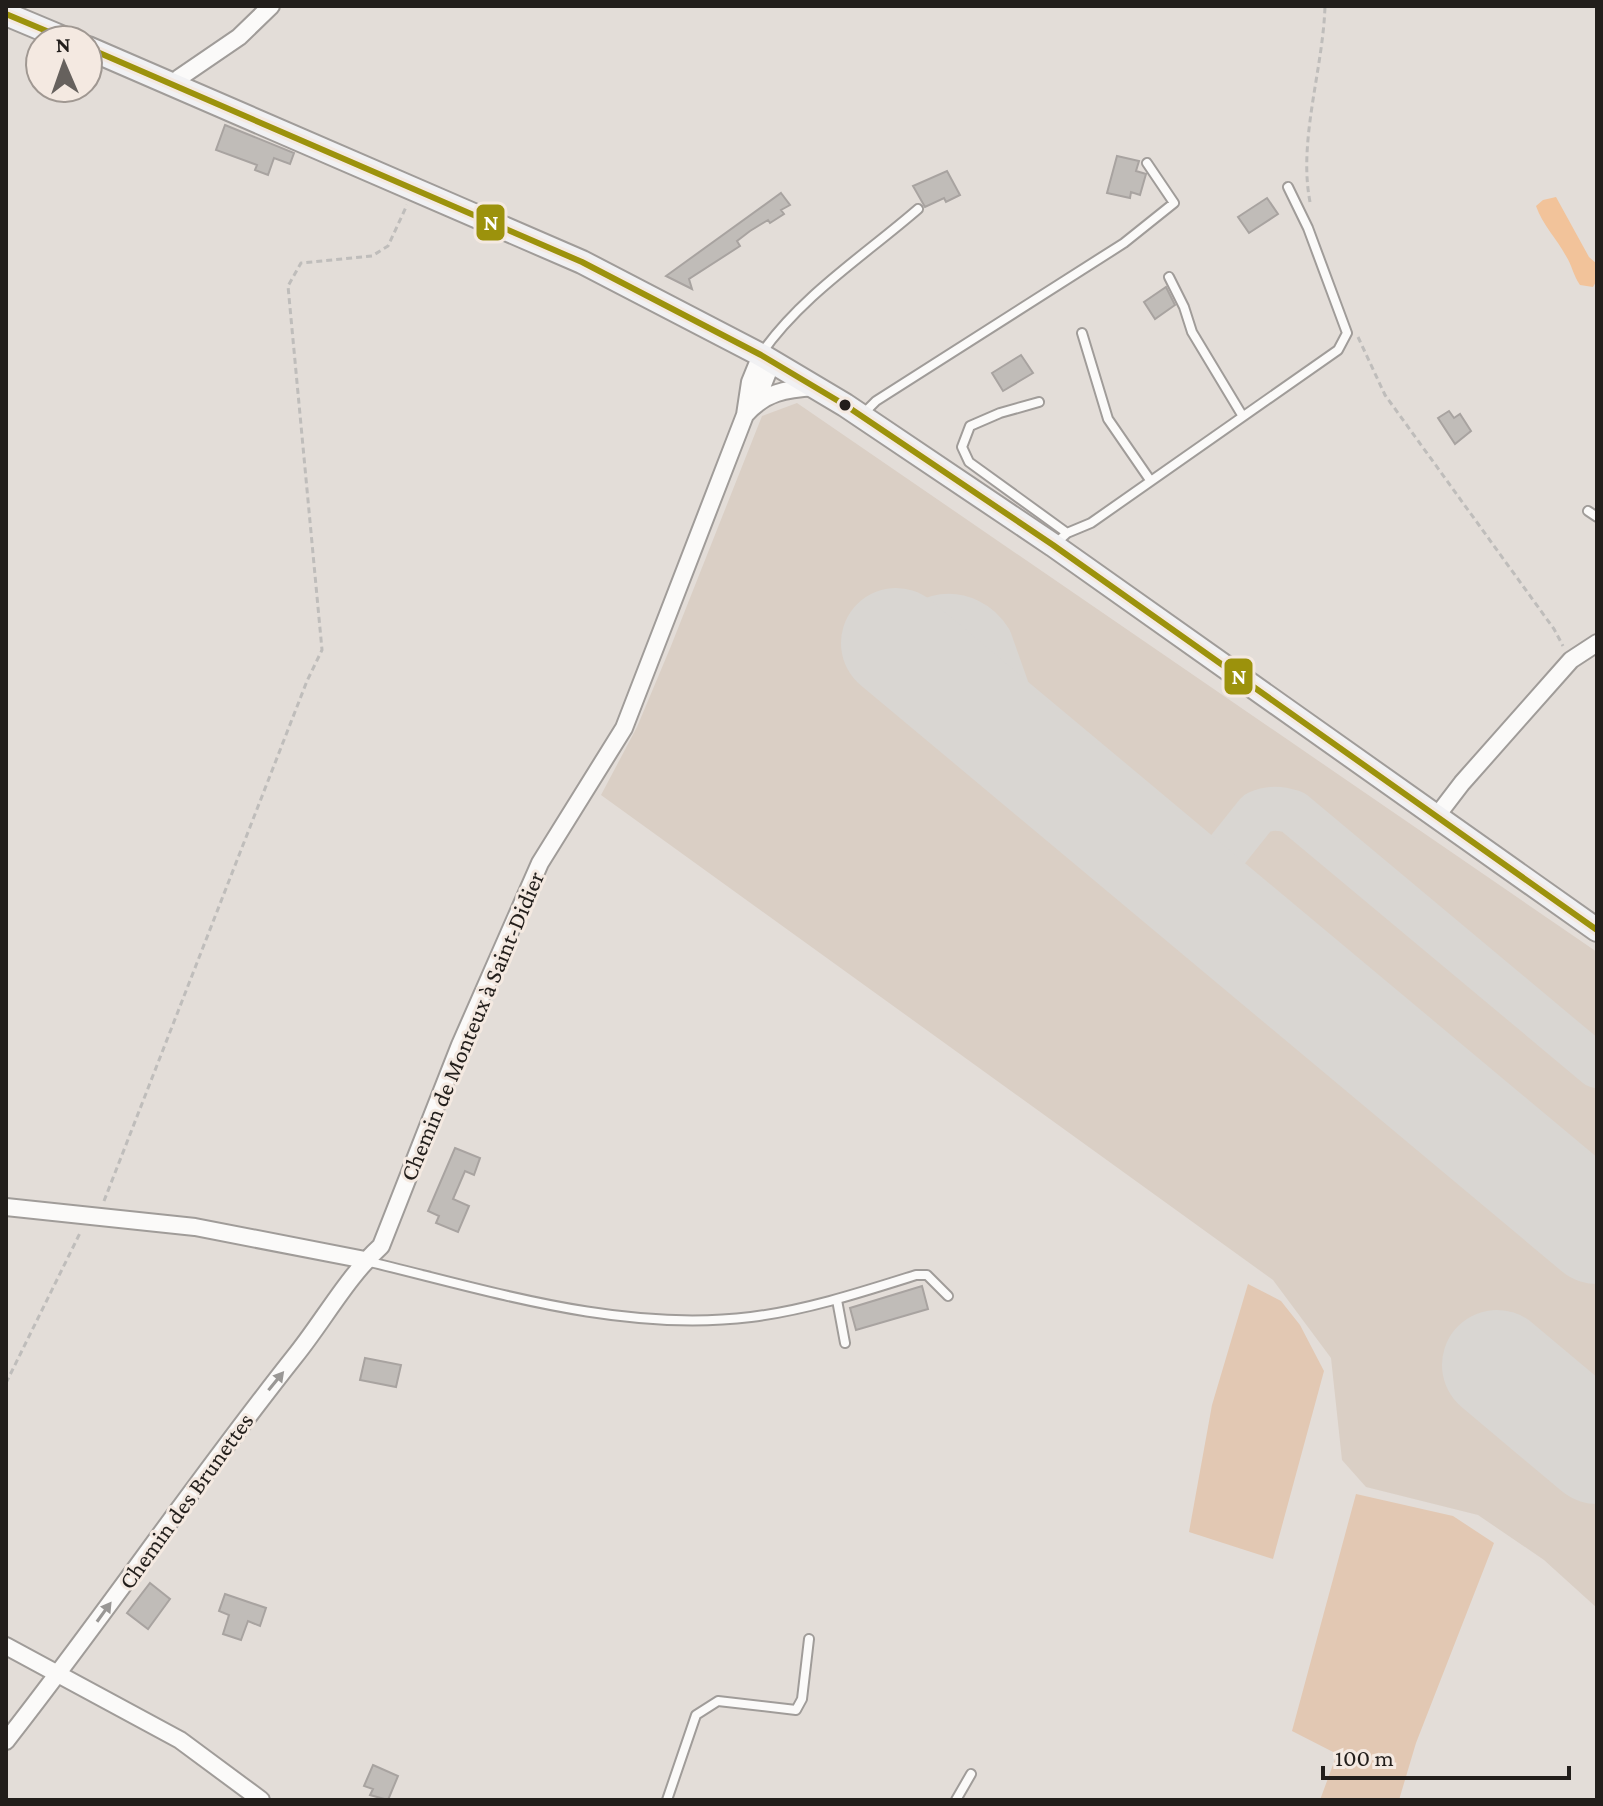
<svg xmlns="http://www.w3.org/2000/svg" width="1603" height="1806" viewBox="0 0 1603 1806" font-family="'Crimson Pro',serif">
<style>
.built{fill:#dacfc5}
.green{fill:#e2c8b3}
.water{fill:#f2c39a}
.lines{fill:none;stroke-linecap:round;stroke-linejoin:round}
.taxiway{stroke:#d9d6d2;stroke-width:44}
.runway{stroke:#d9d6d2;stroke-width:110}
.building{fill:#c0bcb8;stroke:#a8a3a0;stroke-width:2}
.lane-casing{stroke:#a09c99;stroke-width:12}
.street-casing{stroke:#a09c99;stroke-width:20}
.secondary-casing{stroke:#a09c99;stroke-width:26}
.path{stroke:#bfbdbb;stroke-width:3;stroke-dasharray:6 4;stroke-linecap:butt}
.lane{stroke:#fbfaf9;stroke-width:8}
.street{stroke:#fbfaf9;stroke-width:16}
.secondary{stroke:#f1f1f3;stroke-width:22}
.bus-1-casing{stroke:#f4e9e1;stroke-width:12}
.bus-1{stroke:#9c920c;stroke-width:6}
.oneway{fill:#999795}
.bus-dot{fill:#221e1b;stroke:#f4e9e1;stroke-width:3}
.labels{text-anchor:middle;stroke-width:6;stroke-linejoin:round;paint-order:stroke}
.street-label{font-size:24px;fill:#221e1b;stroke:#f4e9e1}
.line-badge{stroke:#f4e9e1;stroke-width:3}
.badge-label{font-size:22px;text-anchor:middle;font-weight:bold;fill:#fff}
</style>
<rect width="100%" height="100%" fill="#e3ddd8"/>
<!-- built -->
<path class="built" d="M797,403l800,549v656l-53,-48 -66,-45 -112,-28 -24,-27 -11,-102 -58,-78 -672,-485 36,-68 34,-81 91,-230z"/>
<!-- green -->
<path class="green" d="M1248,1284l33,17 19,24 24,46 -51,188 -84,-27 23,-127z
M1356,1494l97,22 41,27 -78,200 -17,57h-79l17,-46 -45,-23z"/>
<!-- water -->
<path class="water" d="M1556,197l33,60 8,7v16l-4,7 -13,-2c-7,-10 -8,-20 -14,-29 -9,-17 -24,-32 -30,-50l7,-6z"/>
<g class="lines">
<!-- taxiway -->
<path class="taxiway" d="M908,653c6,-45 60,-49 82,-13l42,118
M1194,892l63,-79c14,-6 23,-5 36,-1l304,254"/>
<!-- runway -->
<path class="runway" d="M896,643l701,586
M1497,1365l100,84"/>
</g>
<!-- building -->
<path class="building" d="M225,125l69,28 -4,11 -16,-6 -6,17 -13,-5 2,-5 -41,-15z
M1117,156l22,5 -3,10 10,3 -6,21 -9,-3 -1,6 -23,-5z
M947,171l13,24 -14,7 -2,-4 -19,9 -12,-21z
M781,193l9,12 -9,5 3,4 -14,9 -2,-3 -18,11 -13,10 3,5 -51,33 3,10 -26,-13z
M1267,198l11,16 -29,19 -11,-16z
M1166,287l9,18 -20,14 -11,-17z
M1021,355l12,18 -30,18 -11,-18z
M1449,411l5,7 6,-4 11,17 -16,13 -17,-26z
M455,1148l25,10 -6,17 -9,-4 -12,28 16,7 -11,26 -22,-9 3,-7 -11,-5z
M922,1286l6,23 -72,21 -6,-22z
M365,1358l36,7 -5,22 -36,-7z
M150,1583l20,16 -22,30 -21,-16z
M225,1594l41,14 -6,18 -12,-5 -7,19 -18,-6 6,-19 -10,-4z
M373,1765l25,11 -10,24 -18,-5 3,-6 -9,-3z"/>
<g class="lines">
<defs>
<path id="lane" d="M1169,277l15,30 8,25 50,83
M1082,333l26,86 42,61
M761,354c40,-58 104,-99 157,-145
M1039,402l-39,11 -30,13 -8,21 7,15 98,71
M862,415l14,-14 248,-158 50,-40 -27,-40
M1588,511l9,6
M1054,545l13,-12 24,-10 247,-173 9,-17 -39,-105 -20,-41
M366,1261c125,30 255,72 385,56 56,-7 111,-25 165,-42h11l21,21
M837,1300l8,43
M667,1800l29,-85 22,-14 78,9 6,-11 7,-60
M956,1800l15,-26"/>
<path id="street" d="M175,85l4,-7 60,-41 32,-31
M756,402l16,-40
M745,415c20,-23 41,-26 70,-28
M1436,817l26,-34 109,-123 26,-17
M6,1207l189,20 170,33
M6,1646l174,94 81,60
M6,1741c99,-126 189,-259 289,-385 29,-36 52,-79 86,-110l79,-201 80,-182 84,-135 121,-313 5,-33 11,-27"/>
<path id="secondary" d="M6,14l62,26
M88,48l494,214 179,93 84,50 208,140 544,385"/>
</defs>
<!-- lane casing -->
<use href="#lane" class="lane-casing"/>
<!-- street casing -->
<use href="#street" class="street-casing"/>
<!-- secondary casing -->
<use href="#secondary" class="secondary-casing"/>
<!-- path -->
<path class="path" d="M1310,202c-12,-62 13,-132 15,-196
M1358,337l27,58 169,234 9,17
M104,1201l203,-520 15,-31 -34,-364 13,-23 71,-7 16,-10 19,-41
M6,1383l75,-152"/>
<!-- lane -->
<use href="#lane" class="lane"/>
<!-- street -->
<use href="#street" class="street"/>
<!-- secondary -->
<use href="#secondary" class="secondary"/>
<defs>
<path id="bus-1" d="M6,14l62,26
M88,48l494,214 179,93 84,50 208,140 544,385"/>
</defs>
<!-- bus-1 casing -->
<use href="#bus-1" class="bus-1-casing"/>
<!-- bus-1 -->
<use href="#bus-1" class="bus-1"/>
</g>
<!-- one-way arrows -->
<defs><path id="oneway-solid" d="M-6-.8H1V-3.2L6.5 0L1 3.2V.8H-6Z" transform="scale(2)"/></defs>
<g class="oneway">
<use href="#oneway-solid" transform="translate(276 1381) rotate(-51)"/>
<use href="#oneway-solid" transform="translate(104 1612) rotate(-54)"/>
</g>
<!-- markers -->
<circle class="bus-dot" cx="845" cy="405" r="7"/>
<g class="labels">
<!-- street labels -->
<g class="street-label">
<text transform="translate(472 1026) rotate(-67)" y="8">Chemin de Monteux à Saint-Didier</text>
<text transform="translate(186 1501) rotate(-54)" y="8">Chemin des Brunettes</text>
</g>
</g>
<g class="line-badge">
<rect x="475" y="203" width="31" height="39" rx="8" fill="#9c920c"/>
<rect x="1223" y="657" width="31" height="39" rx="8" fill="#9c920c"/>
</g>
<g class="badge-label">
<text x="491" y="230">N</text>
<text x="1239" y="684">N</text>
</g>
<!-- border -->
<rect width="1603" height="1806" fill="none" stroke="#221e1b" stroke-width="16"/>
<!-- north arrow -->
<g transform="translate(64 64) rotate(358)"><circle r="38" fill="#f4e9e1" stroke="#a09892" stroke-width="2"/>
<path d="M0-6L14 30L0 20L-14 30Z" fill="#66615d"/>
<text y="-12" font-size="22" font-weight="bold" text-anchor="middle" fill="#221e1b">N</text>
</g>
<!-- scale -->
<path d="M1323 1766v12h246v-12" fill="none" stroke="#221e1b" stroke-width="4"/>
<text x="1335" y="1766" font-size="24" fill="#221e1b" stroke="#f4e9e1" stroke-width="6" paint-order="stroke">100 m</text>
</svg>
